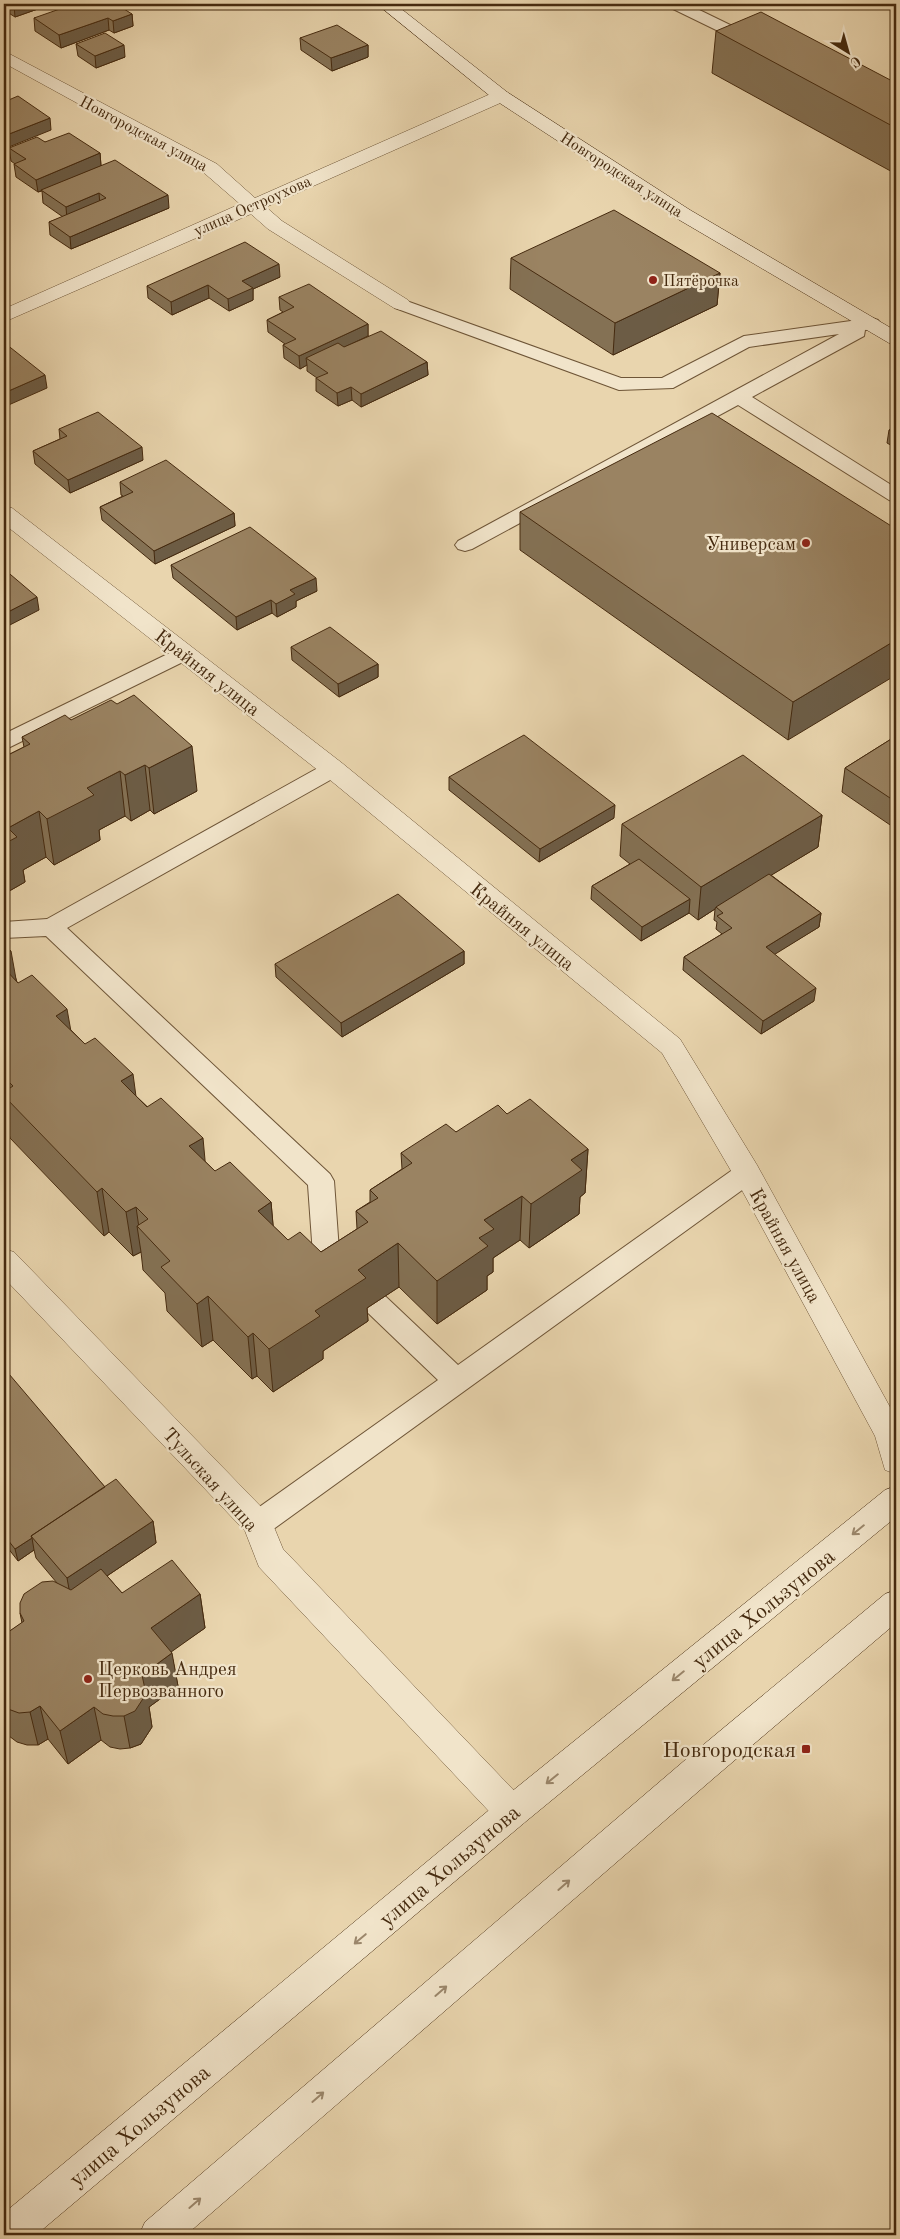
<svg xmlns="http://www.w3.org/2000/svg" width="900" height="2239" viewBox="0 0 900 2239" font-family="'Old Standard TT',serif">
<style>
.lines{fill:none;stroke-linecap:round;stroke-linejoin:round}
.lane-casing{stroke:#6e5537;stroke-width:2}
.street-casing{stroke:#6e5537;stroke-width:1}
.secondary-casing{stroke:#452a0f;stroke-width:1}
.lane{fill:#f1e4ca;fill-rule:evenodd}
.street{fill:#f1e4ca;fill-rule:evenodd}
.secondary{fill:#f1e4ca;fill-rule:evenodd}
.wall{fill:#847154;stroke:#452a0f}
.shaded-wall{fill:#6c5c45;stroke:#452a0f}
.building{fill:#9a8362;stroke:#452a0f}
.oneway{stroke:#9b876c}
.poi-dot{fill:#8f2418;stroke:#f1e4ca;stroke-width:2}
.labels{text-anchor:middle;stroke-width:4.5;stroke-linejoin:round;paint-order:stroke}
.far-street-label{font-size:16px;fill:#452a0f;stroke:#f1e4ca}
.far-poi-label{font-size:16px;fill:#452a0f;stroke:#f1e4ca;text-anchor:start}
.poi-label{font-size:19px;fill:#452a0f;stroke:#f1e4ca;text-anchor:end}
.street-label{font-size:19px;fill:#452a0f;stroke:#f1e4ca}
.near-street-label{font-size:22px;fill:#452a0f;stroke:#f1e4ca}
.near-poi-label{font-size:22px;fill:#452a0f;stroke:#f1e4ca;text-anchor:end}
</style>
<rect width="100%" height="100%" fill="#e9d5ae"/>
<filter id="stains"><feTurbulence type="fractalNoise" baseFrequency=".004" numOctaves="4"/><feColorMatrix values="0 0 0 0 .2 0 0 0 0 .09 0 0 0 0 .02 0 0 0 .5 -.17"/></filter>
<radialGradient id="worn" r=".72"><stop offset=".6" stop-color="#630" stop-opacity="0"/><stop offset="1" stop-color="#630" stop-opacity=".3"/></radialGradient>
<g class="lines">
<defs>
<path id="lane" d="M667,4h20l72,35 2,3 -2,3h-12l-78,-38z
M401,299l220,79h41l82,-42 128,-18 6,2 3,4 -3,4 -13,2 -1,6 -112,61 144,91v14l-7,-2 -151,-95 -266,144 -7,2 -7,-2 -3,-4 3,-4 381,-207 -90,13 -76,41 -54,2 -224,-82 -3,-4 3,-4z
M184,646l7,2 4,5 -4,5 -187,92v-16z
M333,762l8,2 3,5 -3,5 -274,154 263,246 4,7 5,70 15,16 4,7 -4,7c-18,6 -33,-10 -41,-26l-5,-70 -262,-249 -42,2v-16l43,-3 278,-155z
M747,1163l9,3 4,7 -4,7 -488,353 -10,3 -10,-3 -4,-9 4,-9 190,-135 -72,-69 -4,-8 4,-8 9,-3 9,3 74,70 280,-199z"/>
<path id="street" d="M4,51l213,113 38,34 240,-106h12l3,4 -3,4 -241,107 16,14 126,79 3,4 -3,4 -7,2 -7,-2 -126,-79 -17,-15 -247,108v-13l236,-105 -37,-32 -199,-109z
M4,506l8,2 330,255 338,276 77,126 139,253v56l-11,-4 -10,-34 -138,-255 -75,-128 -338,-278 -320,-251z
M4,1249l10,3 255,263 14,34 241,252 5,11 -5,11 -12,5 -12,-5 -241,-256 -14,-36 -241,-253z"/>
<path id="secondary" d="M377,4h18l112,88 183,118 206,121v14l-7,-2 -213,-125 -181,-118z
M896,1486v31l-372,306 -488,412h-32v-22l496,-412 385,-311z
M896,1590v33l-181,154 -529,458h-47l6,-13 546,-467 194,-161z"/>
</defs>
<!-- lane casing -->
<use href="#lane" class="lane-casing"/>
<!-- street casing -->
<use href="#street" class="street-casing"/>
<!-- secondary casing -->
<use href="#secondary" class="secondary-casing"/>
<!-- lane -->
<use href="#lane" class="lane"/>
<!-- street -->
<use href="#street" class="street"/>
<!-- secondary -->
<use href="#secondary" class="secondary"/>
</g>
<!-- wall -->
<path class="wall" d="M4,4h48l-37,13 -11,-7z
M132,14l1,12 -19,7 -5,-3 -48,18 -26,-17 -1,-13z
M716,31l180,52v91l-184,-101z
M300,38l68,7v12l-36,14 -31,-21z
M76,44l49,13 -29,11 -18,-12z
M45,142l55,11 1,13 68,42 -98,41 -21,-14 -1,-13 14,-5 -20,-14 -1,-12 -4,1 -22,-15 -2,-13h1l-4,-3 -2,-13z
M511,258l209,15 -3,32 -104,50 -103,-66z
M280,277l-27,12v11l-24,11 -20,-13 -37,17 -24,-17 -1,-12z
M279,297l89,27v12l59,26 1,13 -67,32 -9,-7 -14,6 -22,-15v-13h1l-10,-7v-6l-7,4 -16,-11 -1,-13 2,-1 -17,-12 -1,-12 16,-8 -3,-2z
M896,426v22l-9,-5 2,-13z
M59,429l84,31 -73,33 -35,-29 -2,-13 27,-12z
M120,482l114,31 1,13 -80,38 -53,-44 -2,-13 23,-11 -2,-1z
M520,512l376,17 -108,211 -268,-190z
M171,565l146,26 -21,10v6l-19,10 -5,-4 -35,17 -64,-52z
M291,647l87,17v13l-39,20 -47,-37z
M71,720l126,71 -43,23 -4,-4 -19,11 -6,-5 -26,14 1,10 -46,25 -8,-8 -23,13 2,12 -21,12v-137l20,-10 -2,-10z
M896,736v93l-54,-37 3,-24z
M449,777l165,41 -75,44 -90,-72z
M822,815l-4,32 -47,28 50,38 -2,14 -45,27 40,47 -53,33 -78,-64 1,-13 38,-23 -6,-5 1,-7 -3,-2 1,-11 -17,11 -9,-7 -48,28 -50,-42 1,-13 38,-22 -10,-8 2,-32z
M4,944l13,38 54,48 64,65 80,76 56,31 2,24 15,14 33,12 36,-23 -1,-18 14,-9v-12l32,-21 -1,-16 55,-21 51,-18 81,35 -3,44 -5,4 -1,17 -50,34 -9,-8 -27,18v14l-6,4v14l-50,34 -38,-37 -32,21 1,13 -45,30v8l-50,33 -16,-16 -5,3 -39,-39 -11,7 -35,-36 -2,-18 -22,-23 -2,-18 -8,4 -24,-24 -5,4 -94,-98 -5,-24 -1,-2z
M464,951v13l-122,73 -66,-60 -1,-13z
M4,1377l101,110 48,34 3,22 -49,33 15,17 78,1 5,34 -34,23 7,35 -29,21 3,20 -11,17 -11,4 -10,1 -10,-2 -9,-7 -33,24 -20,-25 -10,6h-11l-10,-3 -8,-6 -5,-20v-81l18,-12 -2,-10 37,-30 -21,-25 -2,-8 -16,11 -14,-18z"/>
<!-- shaded-wall -->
<path class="shaded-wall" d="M17,4h35l-37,13 -1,-12z
M132,14l1,12 -19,7 -1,-12z
M108,18l1,12 -48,18 -2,-13z
M124,45l1,12 -29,11 -1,-12z
M368,45v12l-36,14 -1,-13z
M50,118l1,12 -47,19v-13z
M100,153l1,13 -63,26 -2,-12z
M99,193l1,13 -33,14 -1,-13z
M168,195l1,13 -98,41 -1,-12z
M279,264l1,13 -27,12v11l-24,11 -1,-12 14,-18z
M720,273l-3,32 -104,50 2,-32z
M208,285l1,13 -37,17 -1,-13z
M368,324v12l-55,26 -7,-4 1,7 -7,4 -1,-13z
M427,362l1,13 -67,32v-13z
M45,375l2,13 -43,19v-14z
M351,387l1,13 -14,6 -1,-13z
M142,447l1,13 -73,33 -2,-13z
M234,513l1,13 -80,38 -1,-13z
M316,578l1,13 -21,10v6l-19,10 -1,-13 14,-14z
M37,597l2,13 -35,18v-14z
M271,600l1,13 -35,17 -1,-13z
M896,640v35l-108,65 5,-38z
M378,664v13l-39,20 -1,-13z
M192,746l5,45 -43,23 -5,-46z
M145,765l5,45 -19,11 -6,-46z
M120,771l5,45 -26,14 1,10 -46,25 -7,-46 40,-31z
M615,805l-1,13 -75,44 1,-13z
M39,811l7,46 -23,13 2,12 -21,12v-50l4,-16z
M822,815l-4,32 -101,61 -1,-1 -1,2 -17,11 3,-33z
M690,899l-1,14 -48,28 1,-14z
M821,913l-2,14 -55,34 2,-14z
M11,951l8,45 -15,9v-50z
M464,951v13l-122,73 -1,-14z
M816,988l-2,13 -53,33 2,-13z
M67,1009l8,45 -19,-38z
M133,1074l6,45 -18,-38z
M203,1138l4,44 -18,-36z
M588,1149l-3,44 -5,4 -1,17 -50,34 2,-44 40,-44z
M102,1188l7,44 -5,4 -7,-44z
M522,1196l-2,44 -27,18v14l-6,4v14l-50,34v-43l42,-43 5,-18z
M271,1202l4,44 -17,-35z
M136,1207l3,21 -2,-2 4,26 -8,4 -7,-44z
M398,1243l1,44 -32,21 1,13 -45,30v8l-50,33 -4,-43 46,-38 43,-41z
M208,1296l5,44 -11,7 -5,-43z
M253,1333l4,43 -5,3 -4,-42z
M153,1521l3,22 -85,57 -4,-22z
M32,1538l2,12 -16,11 -3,-12z
M200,1594l5,34 -48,34 -6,-34z
M172,1653l6,33 -29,21 3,20 -11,17 -11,4 -6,-32 18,-41z
M40,1706l8,33 -10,6 -8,-33z
M94,1707l7,33 -33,24 -8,-33z"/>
<!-- building -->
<path class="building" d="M74,4h42l16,10 -19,7 -5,-3 -49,17 -25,-17z
M761,12l135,71v45l-180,-97z
M337,25l31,20 -37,13 -31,-20z
M105,33l19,12 -29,11 -19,-12z
M18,96l32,22 -46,18v-34z
M69,133l31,20 -64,27 -22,-16 12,-5 -17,-11 28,-11 8,5z
M115,160l53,35 -98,42 -21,-15 57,-24 -7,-5 -33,14 -25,-17z
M614,210l106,63 -105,50 -104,-65z
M245,242l34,22 -37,17 11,7 -25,11 -20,-14 -37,17 -24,-16z
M309,284l59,40 -69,32 -16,-11 13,-6 -29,-19 27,-13 -15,-10z
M381,331l46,31 -66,32 -10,-7 -14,6 -21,-15 12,-5 -22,-15 32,-15 6,4z
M6,344l39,31 -41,18v-48z
M98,412l44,35 -74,33 -35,-29 34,-15 -8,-7z
M712,413l184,116v111l-103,62 -273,-190z
M896,426v8l-7,-4z
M166,460l68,53 -80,38 -54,-44 33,-15 -13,-10z
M250,527l66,51 -26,12 5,4 -19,10 -5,-4 -35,17 -65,-52z
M4,569l33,28 -33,17z
M330,627l48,37 -40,20 -47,-37z
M134,695l58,51 -43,22 -4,-3 -20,10 -5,-4 -33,17 7,7 -47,24 -8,-8 -31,17 9,9 -13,7v-87l26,-13 -8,-7 43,-22 6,5 40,-20 6,4z
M524,735l91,70 -75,44 -91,-72z
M896,736v66l-51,-34z
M743,755l79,60 -121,72 -79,-63z
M639,859l51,40 -48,28 -50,-41z
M769,874l52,39 -55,34 50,41 -53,33 -79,-64 48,-29 -15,-12 6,-3 -7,-6z
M398,894l66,57 -123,72 -66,-59z
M4,944l7,7 -7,4z
M4,968l14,15 14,-8 35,34 -11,7 29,28 10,-6 38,36 -12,7 26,26 14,-9 42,40 -14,8 26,25 15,-9 41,40 -13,9 30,29 12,-8 21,20 47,-30 -12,-11 22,-13 -8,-8 42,-27 -11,-10 45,-29 10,8 42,-27 9,9 23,-15 58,50 -17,11 11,10 -51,34 -9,-8 -38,24 10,9 -15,9 9,8 -51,35 -39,-38 -40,27 8,8 -51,33 5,5 -51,33 -16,-16 -5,4 -40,-41 -11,8 -36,-37 9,-6 -33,-35 11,-7 -12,-12 -10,5 -24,-24 -5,4 -93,-96v-4l9,-6 -9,-9z
M9,1374l96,113 -74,49 1,2 -17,11 -11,-14v-158z
M116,1479l37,42 -86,57 -36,-42z
M172,1560l28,34 -49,34 21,25 -30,22 4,19 -11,17 -11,5h-11l-10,-2 -9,-7 -34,24 -20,-25 -10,6 -11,1 -11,-4 -4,-3v-32l5,-7 -5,-6v-26l20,-14 -4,-8v-10l4,-9 18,-12 11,-1 18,9 30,-21 21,24z"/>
<!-- one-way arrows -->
<defs><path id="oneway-shaft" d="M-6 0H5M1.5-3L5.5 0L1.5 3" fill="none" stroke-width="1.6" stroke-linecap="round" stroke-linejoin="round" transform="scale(1.25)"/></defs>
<g class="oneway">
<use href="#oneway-shaft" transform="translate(858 1530) rotate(141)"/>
<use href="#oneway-shaft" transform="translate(678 1676) rotate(141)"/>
<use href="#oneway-shaft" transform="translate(552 1779) rotate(141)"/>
<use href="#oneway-shaft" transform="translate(564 1885) rotate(-41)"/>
<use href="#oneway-shaft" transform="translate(360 1939) rotate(140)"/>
<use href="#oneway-shaft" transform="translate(441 1991) rotate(-41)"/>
<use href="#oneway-shaft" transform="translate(318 2097) rotate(-41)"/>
<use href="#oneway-shaft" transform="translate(195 2203) rotate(-41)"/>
</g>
<!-- markers -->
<g class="poi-dot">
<circle cx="653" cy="280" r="5"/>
<circle cx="806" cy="543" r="5"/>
<circle cx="88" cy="1679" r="5"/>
<rect x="801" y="1744" width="10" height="10" rx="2.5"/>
</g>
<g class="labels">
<!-- far-street labels -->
<g class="far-street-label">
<text transform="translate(144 133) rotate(28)" y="6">Новгородская улица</text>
<text transform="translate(622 174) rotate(33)" y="6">Новгородская улица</text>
<text transform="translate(252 205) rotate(-24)" y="6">улица Остроухова</text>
</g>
<!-- far-poi labels -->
<g class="far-poi-label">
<text x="663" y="286">Пятёрочка</text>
</g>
<!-- poi labels -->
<g class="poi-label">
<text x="796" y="550">Универсам</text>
<text x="98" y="1675" text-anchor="start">Церковь Андрея<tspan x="98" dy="22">Первозванного</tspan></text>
</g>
<!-- street labels -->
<g class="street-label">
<text transform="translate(208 672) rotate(38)" y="7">Крайняя улица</text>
<text transform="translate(523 926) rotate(39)" y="7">Крайняя улица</text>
<text transform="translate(786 1245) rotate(61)" y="7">Крайняя улица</text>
<text transform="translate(211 1479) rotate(48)" y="7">Тульская улица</text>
</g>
<!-- near-street labels -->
<g class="near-street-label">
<text transform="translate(763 1608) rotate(-39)" y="8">улица Хользунова</text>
<text transform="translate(449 1865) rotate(-40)" y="8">улица Хользунова</text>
<text transform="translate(139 2125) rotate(-40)" y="8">улица Хользунова</text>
</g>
<!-- near-poi labels -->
<g class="near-poi-label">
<text x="796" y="1757">Новгородская</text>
</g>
</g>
<!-- margin -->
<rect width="900" height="2239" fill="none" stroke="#e9d5ae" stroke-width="20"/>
<rect x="5" y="5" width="890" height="2229" fill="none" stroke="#452a0f" stroke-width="2.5"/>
<rect x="10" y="10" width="880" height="2219" fill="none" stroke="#452a0f"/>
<!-- north arrow -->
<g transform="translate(848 52) rotate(143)" stroke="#f1e4ca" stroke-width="4" paint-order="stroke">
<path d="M0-4L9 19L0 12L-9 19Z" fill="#452a0f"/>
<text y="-8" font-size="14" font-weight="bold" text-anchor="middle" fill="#452a0f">С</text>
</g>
<rect width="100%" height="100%" filter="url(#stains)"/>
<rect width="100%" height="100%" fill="url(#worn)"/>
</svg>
